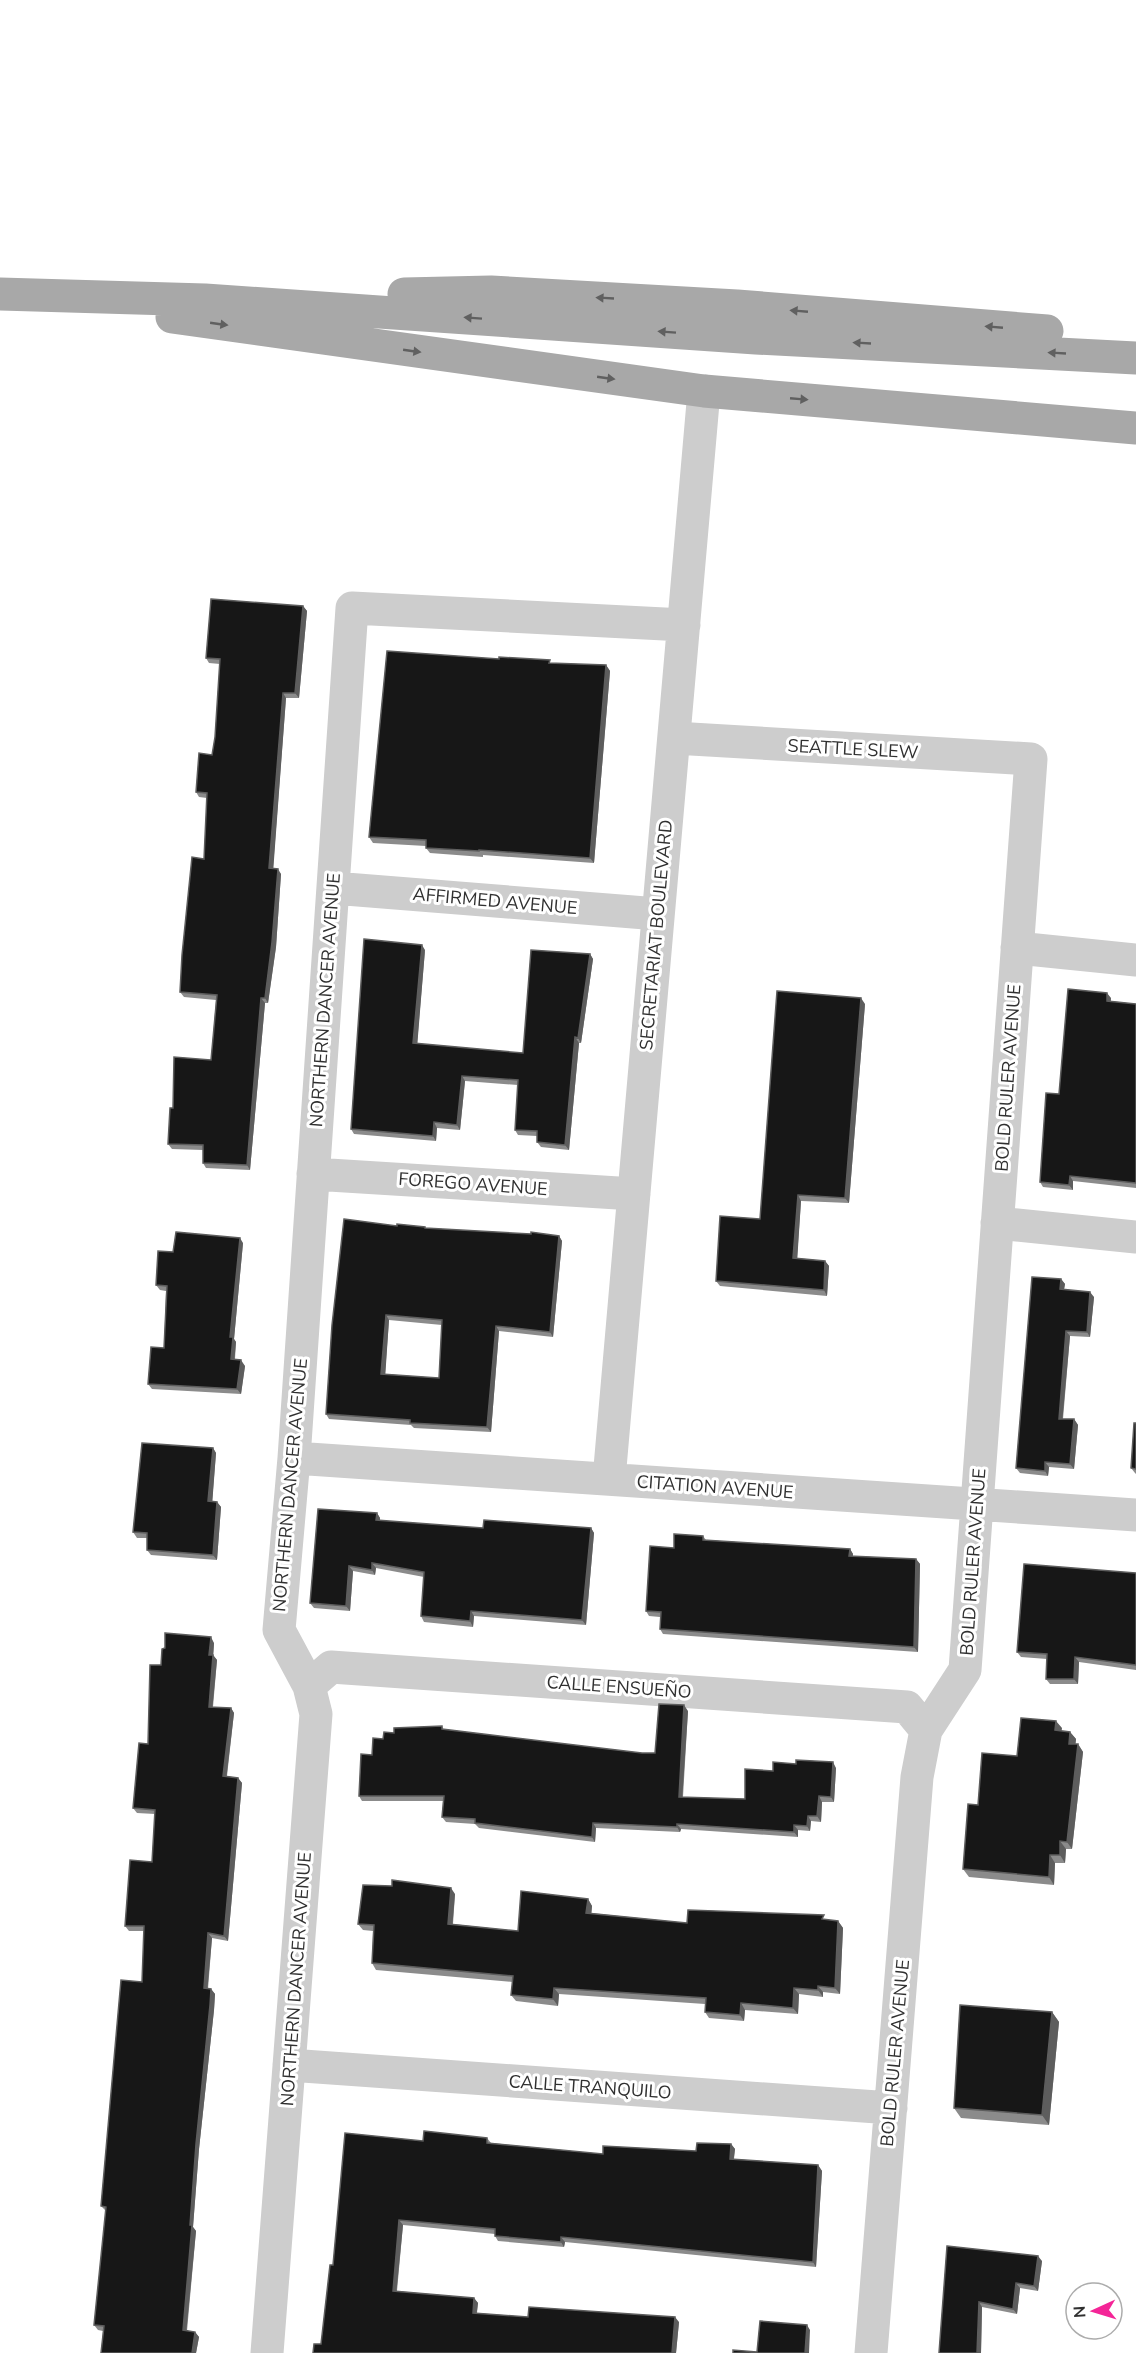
<svg xmlns="http://www.w3.org/2000/svg" width="1136" height="2353" viewBox="0 0 1136 2353" font-family="'Nunito Sans',sans-serif">
<style>
.lines{fill:none;stroke-linecap:round;stroke-linejoin:round}
.minor{stroke:#cdcdcd;stroke-width:33}
.major{stroke:#a8a8a8;stroke-width:33}
.wall{fill:#8b8b8b;fill-rule:evenodd}
.shaded-wall{fill:#5d5d5d}
.building{fill:#171717;stroke:#5d5d5d;stroke-width:1.5;fill-rule:evenodd}
.oneway{fill:#606060}
.labels{text-anchor:middle;stroke-width:6;stroke-linejoin:round;paint-order:stroke}
.street-label{font-size:18px;fill:#303030;stroke:#fff}
</style>
<rect width="100%" height="100%" fill="#fff"/>
<g class="lines">
<!-- minor -->
<path class="minor" d="M674,738l357,21 -66,911 -39,60 -9,47 -46,576
M333,888l325,26
M1017,948l119,12
M313,1174l321,20
M997,1223l139,14
M294,1458l842,57
M609,1479l95,-1088
M309,1686l22,-19 576,40 19,23
M289,2065l602,43
M267,2353l49,-639 -7,-28 -30,-56 15,-172 58,-850 332,17"/>
<!-- major -->
<path class="major" d="M0,294l205,6 551,38 380,20
M404,294l87,-2 246,14 310,25
M172,317l532,74 432,37"/>
</g>
<!-- wall -->
<path class="wall" d="M303,606l4,5 -8,87h-13l-13,170 8,6 -5,73 -8,56h-3l-15,167 -44,-2 -3,-5v-13l-31,-1 -4,-5 5,-36 38,-48 5,-60 -32,-3 -4,-5 24,-133 3,-61 -8,-1 -3,-5 16,-37 3,-18 5,-73 -11,-1 -3,-5z
M551,663l55,2 4,6 -16,192 -111,-8v2l-53,-4 -4,-5v-2l-53,-3 -4,-6z
M425,950l-8,94 106,9 67,-99 3,5 -12,84h-2l-10,107 -28,-3 -4,-5v-6l-19,-1 -3,-5 3,-45 -53,-4 -5,49 -23,-2 -1,13 -82,-7 -3,-5z
M1111,998v3l25,3v184l-63,-7v9l-30,-3 -3,-5 19,-88z
M865,1004l-16,199 -48,-2 -4,57 28,3 4,5 -2,30 -107,-10 -4,-5 44,-62z
M397,1226l30,3 132,7 3,5 -9,96 -54,-6 -8,101 -77,-4 -3,-3 -82,-6 -3,-5zM389,1320l53,5 -3,53 -54,-4z
M243,1243l-9,96 2,3 -1,17 10,7 -4,28 -89,-5 -4,-5 16,-36 2,-57 -6,-1 -4,-5 17,-33z
M1061,1279l4,5 -1,6 30,7 -4,40 -20,-1 -7,83h11l4,6 -4,44 -25,-2 -1,9 -28,-3 -4,-5z
M1136,1423v51l-1,-1 -4,-5z
M213,1448l3,5 -4,49h5l4,5 -4,53 -66,-5 -4,-5v-12h-10l-4,-6z
M377,1513l3,5v3l103,7h108l3,5 -8,92 -112,-9 -1,11 -49,-5 -3,-6 3,-39 -48,-9 -1,7 -22,-4 -3,40 -36,-3 -4,-5z
M703,1536l3,4 144,9 3,5v2l63,3 4,5 -2,88 -255,-18 -3,-5v-12l-11,-1 -3,-5 28,-63z
M1136,1573v97l-57,-8 -1,22h-28l-4,-5 1,-20 -26,-2 -4,-5z
M214,1643l-1,12 4,5 -4,47 18,1 3,5 -7,63 11,2 4,5 -14,158 -16,-3 -4,51h3l4,5 -1,16 -15,139 -6,78 3,4 -9,100 8,1 4,5 -3,16h-95l2,-22 -5,-1 -4,-5 12,-114 -5,-5 41,-224 2,-51h-15l-4,-5 27,-64 3,-48 -18,-1 -4,-5 15,-64z
M688,1711l-5,86 62,2 28,-28 63,-3 -2,34h-12l-1,20 -10,-1 -1,10 -12,-1v7l-117,-8 -1,3 -84,-4 -1,14 -116,-14 -4,-4 -29,-2 -4,-5 1,-16h-81l-3,-5 13,-41 11,-16 11,-6 48,-7 2,4 198,23h13z
M1062,1728l-1,3 9,1 6,7 -1,5h3l5,8 -11,97h-6l-1,14h-10l-1,22 -85,-8 -6,-8 15,-64z
M455,1894l-2,30 65,7 70,-32 4,7 -1,7 96,10 141,-3 10,1 5,7 -3,66 -17,-2v5l-24,-3 -1,20 -53,-4 -1,11 -35,-3 -4,-6v-8l-146,-10 -1,12 -42,-5 -5,-6 2,-13 -137,-12 -4,-7 1,-32 -10,-1 -5,-6z
M1052,2012l7,10 -10,103 -88,-7 -7,-10z
M487,2138l4,5 112,11 93,-3 35,-7 4,5 -1,10 84,6 4,6 -6,96 -251,-25 -1,5 -66,-6 -3,-5v-2l-92,-9 -6,66 77,7 4,5 -1,10 51,4 151,5 -3,31h-363l8,-9 12,-79 90,-124z
M947,2246l95,15 -4,30 -18,-3 -3,26 -35,-7 -1,46h-42z"/>
<!-- shaded-wall -->
<path class="shaded-wall" d="M303,606l4,5 -8,87 -4,-5z
M606,665l4,6 -16,192 -4,-5z
M283,693l3,5 -13,175 -4,-5z
M278,869l3,5 -5,73 -8,56 -3,-5z
M422,945l3,5 -8,98 -4,-5z
M590,954l3,5 -12,84 -3,-5z
M1107,993l4,5 -1,8 -3,-5z
M261,998l4,5 -15,167 -3,-5z
M861,998l4,6 -16,199 -4,-5z
M575,1037l4,6 -10,107 -4,-5z
M462,1076l3,5 -5,49 -3,-5z
M434,1122l3,6 -1,13 -3,-5z
M1070,1176l3,5v9l-4,-5z
M798,1195l3,6 -4,62 -4,-5z
M559,1236l3,5 -9,96 -3,-5z
M240,1238l3,5 -9,96 2,3 -2,22 -3,-5 -1,-22z
M825,1261l4,5 -2,30 -3,-6z
M1061,1279l4,5 -2,10 -3,-5z
M1090,1292l4,5 -4,40 -3,-5z
M386,1315l3,5 -4,59 -4,-5z
M496,1326l3,5 -8,101 -4,-5z
M1066,1331l4,5 -8,88 -3,-5z
M241,1360l4,6 -4,28 -4,-5z
M1074,1419l4,6 -4,44 -4,-5z
M213,1448l3,5 -4,53 -4,-5z
M1045,1462l4,5 -1,9 -3,-5z
M217,1502l4,5 -4,53 -4,-5z
M377,1513l3,5v8l-4,-6z
M591,1528l3,5 -8,92 -4,-5z
M850,1549l3,5 -1,7 -3,-5z
M916,1559l4,5 -2,88 -4,-5z
M372,1563l4,5 -1,7 -3,-5z
M349,1566l4,5 -3,40 -4,-5z
M471,1611l3,5 -1,11 -3,-6z
M211,1637l3,6 -1,17 -4,-5z
M213,1655l4,5 -5,52 -3,-5z
M1075,1657l4,5 -1,22 -4,-5z
M684,1705l4,6 -6,91 -3,-5z
M231,1708l3,5 -8,68 -3,-5z
M1056,1721l6,7 -2,10 -5,-8z
M1070,1732l6,7 -1,12 -6,-7z
M1078,1744l5,8 -11,97 -5,-7z
M833,1762l3,6 -2,34 -3,-5z
M238,1778l4,5 -14,158 -4,-5z
M819,1796l3,6 -1,20 -4,-6z
M808,1816l3,5 -1,10 -3,-5z
M593,1823l3,5 -1,14 -3,-5z
M677,1824l4,5 -1,3 -3,-5z
M794,1825l4,5v7l-4,-5z
M1060,1841l6,8 -1,14 -5,-8z
M1050,1855l5,8 -1,22 -5,-8z
M451,1888l4,6 -3,36 -4,-6z
M588,1899l4,7 -1,13 -5,-6z
M838,1921l5,7 -3,66 -5,-6z
M208,1933l4,5 -5,56 -3,-6z
M818,1986l5,6v5l-5,-7z
M554,1988l5,6 -1,12 -5,-7z
M794,1988l5,6 -1,20 -5,-6z
M211,1989l4,5 -1,16 -15,139 -6,78 3,4 -10,104 -3,-5 7,-105 6,-81z
M741,2003l4,7 -1,11 -4,-6z
M1052,2012l7,10 -10,103 -7,-10z
M731,2144l4,5 -2,15 -3,-5z
M818,2165l4,6 -6,96 -3,-5z
M399,2220l4,5 -7,71 -3,-5z
M561,2237l4,5 -1,5 -3,-5z
M1038,2256l4,5 -4,30 -4,-5z
M1016,2283l4,5 -3,26 -4,-5z
M474,2298l4,5 -2,15 -3,-5z
M979,2302l3,5 -1,46h-4z
M675,2317l4,5 -3,31h-4z
M807,2325l3,5 -1,23h-4z
M195,2332l4,5 -3,16h-4z"/>
<!-- building -->
<path class="building" d="M211,599l92,7 -8,87h-12l-14,175 9,1 -6,73 -7,56h-4l-14,167 -44,-2v-18l-35,-1 2,-36h3l1,-51 37,3 6,-65 -37,-3 2,-37 10,-98 12,2 3,-66 -11,-1 3,-39 13,2 3,-18 5,-78 -14,-1z
M387,651l112,8v-2l51,3 -1,3 57,2 -16,193 -111,-8v1l-53,-3v-8l-57,-3z
M364,939l58,6 -9,98 110,10 8,-103 59,4 -12,84 -3,-1 -10,108 -28,-3v-11l-22,-1 3,-50 -56,-4 -5,49 -23,-3 -1,14 -82,-7z
M1068,989l39,4v8l29,3v179l-66,-7 -1,9 -29,-3 6,-89 13,1z
M777,991l84,7 -16,200 -47,-3 -5,63 32,3 -1,29 -108,-9 4,-65 40,3z
M344,1219l53,7v-2l28,3v1l106,6v-2l28,4 -9,96 -54,-6 -9,101 -77,-4v-3l-84,-6 6,-89zM386,1315l56,5 -3,58 -58,-4z
M176,1232l64,6 -10,99h3l-2,22 10,1 -4,29 -89,-5 3,-37 13,1 3,-62 -11,-1 2,-34 15,1z
M1032,1277l29,2 -1,10 30,3 -3,40 -21,-1 -7,88h15l-4,45 -25,-2v9l-29,-3z
M1134,1423h2v46l-5,-1z
M142,1443l71,5 -5,53 9,1 -4,53 -66,-5v-17l-14,-1z
M318,1509l59,4 -1,7 107,8 1,-8 107,8 -9,92 -111,-9 -1,10 -49,-5 3,-44 -52,-9v7l-23,-4 -3,40 -36,-3z
M674,1534l29,2v4l147,9 -1,7 67,3 -2,88 -254,-18 1,-17 -15,-1 4,-65 24,2z
M1024,1564l112,9v92l-61,-8 -1,22h-28l1,-25 -30,-2z
M165,1633l46,4 -2,18h4l-4,52 22,1 -8,68 15,2 -14,158 -16,-3 -4,55 7,1 -1,16 -14,139 -6,81h2l-9,105 12,2 -3,21h-91l3,-27 -10,-1 12,-118 -5,-1 20,-226 21,2 2,-56h-19l5,-66 22,2 3,-52 -22,-2 6,-65 9,1 2,-79h11l1,-16 3,-1z
M659,1704l25,1 -5,92 66,2v-30l28,2v-9l23,2v-4l37,2 -2,35 -12,-1 -2,20h-9l-1,10 -13,-1v7l-117,-8v3l-84,-4 -1,14 -117,-14v-4l-33,-2 2,-21h-85l2,-42 11,1 1,-17 10,1 1,-7 10,1v-5l48,-2v3l200,24h13z
M1021,1718l35,3 -1,9 15,2 -1,12h9l-11,98 -7,-1v14h-10l-1,22 -86,-8 5,-65 10,1 4,-52 35,3z
M392,1880l59,8 -3,36 70,7 3,-40 67,8 -2,14 101,10 1,-13 136,5 -2,4 16,2 -3,67 -17,-2v4l-24,-2 -1,20 -52,-5 -1,12 -35,-3 1,-14 -152,-10 -1,11 -42,-4 2,-19 -141,-13 2,-38 -16,-1 5,-39 29,1z
M960,2005l92,7 -10,103 -88,-7z
M424,2131l63,7v5l116,11v-8l93,5 1,-8 34,1 -1,15 88,6 -5,97 -252,-25v5l-66,-6v-7l-96,-9 -6,71 81,7 -1,15 55,4 1,-10 146,10 -3,36h-359l1,-9h7l9,-79h3l12,-132 78,8z
M947,2246l91,10 -4,30 -18,-3 -3,26 -34,-7 -2,51h-38z
M760,2321l47,4 -2,28h-72v-3l24,2z"/>
<!-- one-way arrows -->
<defs><path id="oneway-solid" d="M-6-.8H1V-3.2L6.5 0L1 3.2V.8H-6Z" transform="scale(1.5)"/></defs>
<g class="oneway">
<use href="#oneway-solid" transform="translate(605 298) rotate(-177)"/>
<use href="#oneway-solid" transform="translate(799 311) rotate(-175)"/>
<use href="#oneway-solid" transform="translate(473 318) rotate(-176)"/>
<use href="#oneway-solid" transform="translate(219 324) rotate(8)"/>
<use href="#oneway-solid" transform="translate(994 327) rotate(-175)"/>
<use href="#oneway-solid" transform="translate(667 332) rotate(-176)"/>
<use href="#oneway-solid" transform="translate(862 343) rotate(-177)"/>
<use href="#oneway-solid" transform="translate(412 351) rotate(8)"/>
<use href="#oneway-solid" transform="translate(1057 353) rotate(-177)"/>
<use href="#oneway-solid" transform="translate(606 378) rotate(8)"/>
<use href="#oneway-solid" transform="translate(799 399) rotate(5)"/>
</g>
<g class="labels">
<!-- street labels -->
<g class="street-label">
<text transform="translate(853 749) rotate(3)" y="6">SEATTLE SLEW</text>
<text transform="translate(495 901) rotate(5)" y="6">AFFIRMED AVENUE</text>
<text transform="translate(656 935) rotate(-85)" y="6">SECRETARIAT BOULEVARD</text>
<text transform="translate(325 1000) rotate(-86)" y="6">NORTHERN DANCER AVENUE</text>
<text transform="translate(1008 1078) rotate(-86)" y="6">BOLD RULER AVENUE</text>
<text transform="translate(473 1184) rotate(4)" y="6">FOREGO AVENUE</text>
<text transform="translate(290 1485) rotate(-85)" y="6">NORTHERN DANCER AVENUE</text>
<text transform="translate(715 1487) rotate(4)" y="6">CITATION AVENUE</text>
<text transform="translate(973 1562) rotate(-86)" y="6">BOLD RULER AVENUE</text>
<text transform="translate(619 1687) rotate(4)" y="6">CALLE ENSUEÑO</text>
<text transform="translate(296 1979) rotate(-86)" y="6">NORTHERN DANCER AVENUE</text>
<text transform="translate(895 2053) rotate(-85)" y="6">BOLD RULER AVENUE</text>
<text transform="translate(590 2087) rotate(4)" y="6">CALLE TRANQUILO</text>
</g>
</g>
<!-- north arrow -->
<g transform="translate(1094 2311) rotate(266)"><circle r="28" fill="#ffffff" stroke="#acacac" stroke-width="1.5"/>
<path d="M0-4.5L10 22L0 15L-10 22Z" fill="#f42597"/>
<text y="-9" font-size="16" font-weight="bold" text-anchor="middle" fill="#303030">N</text>
</g>
</svg>
